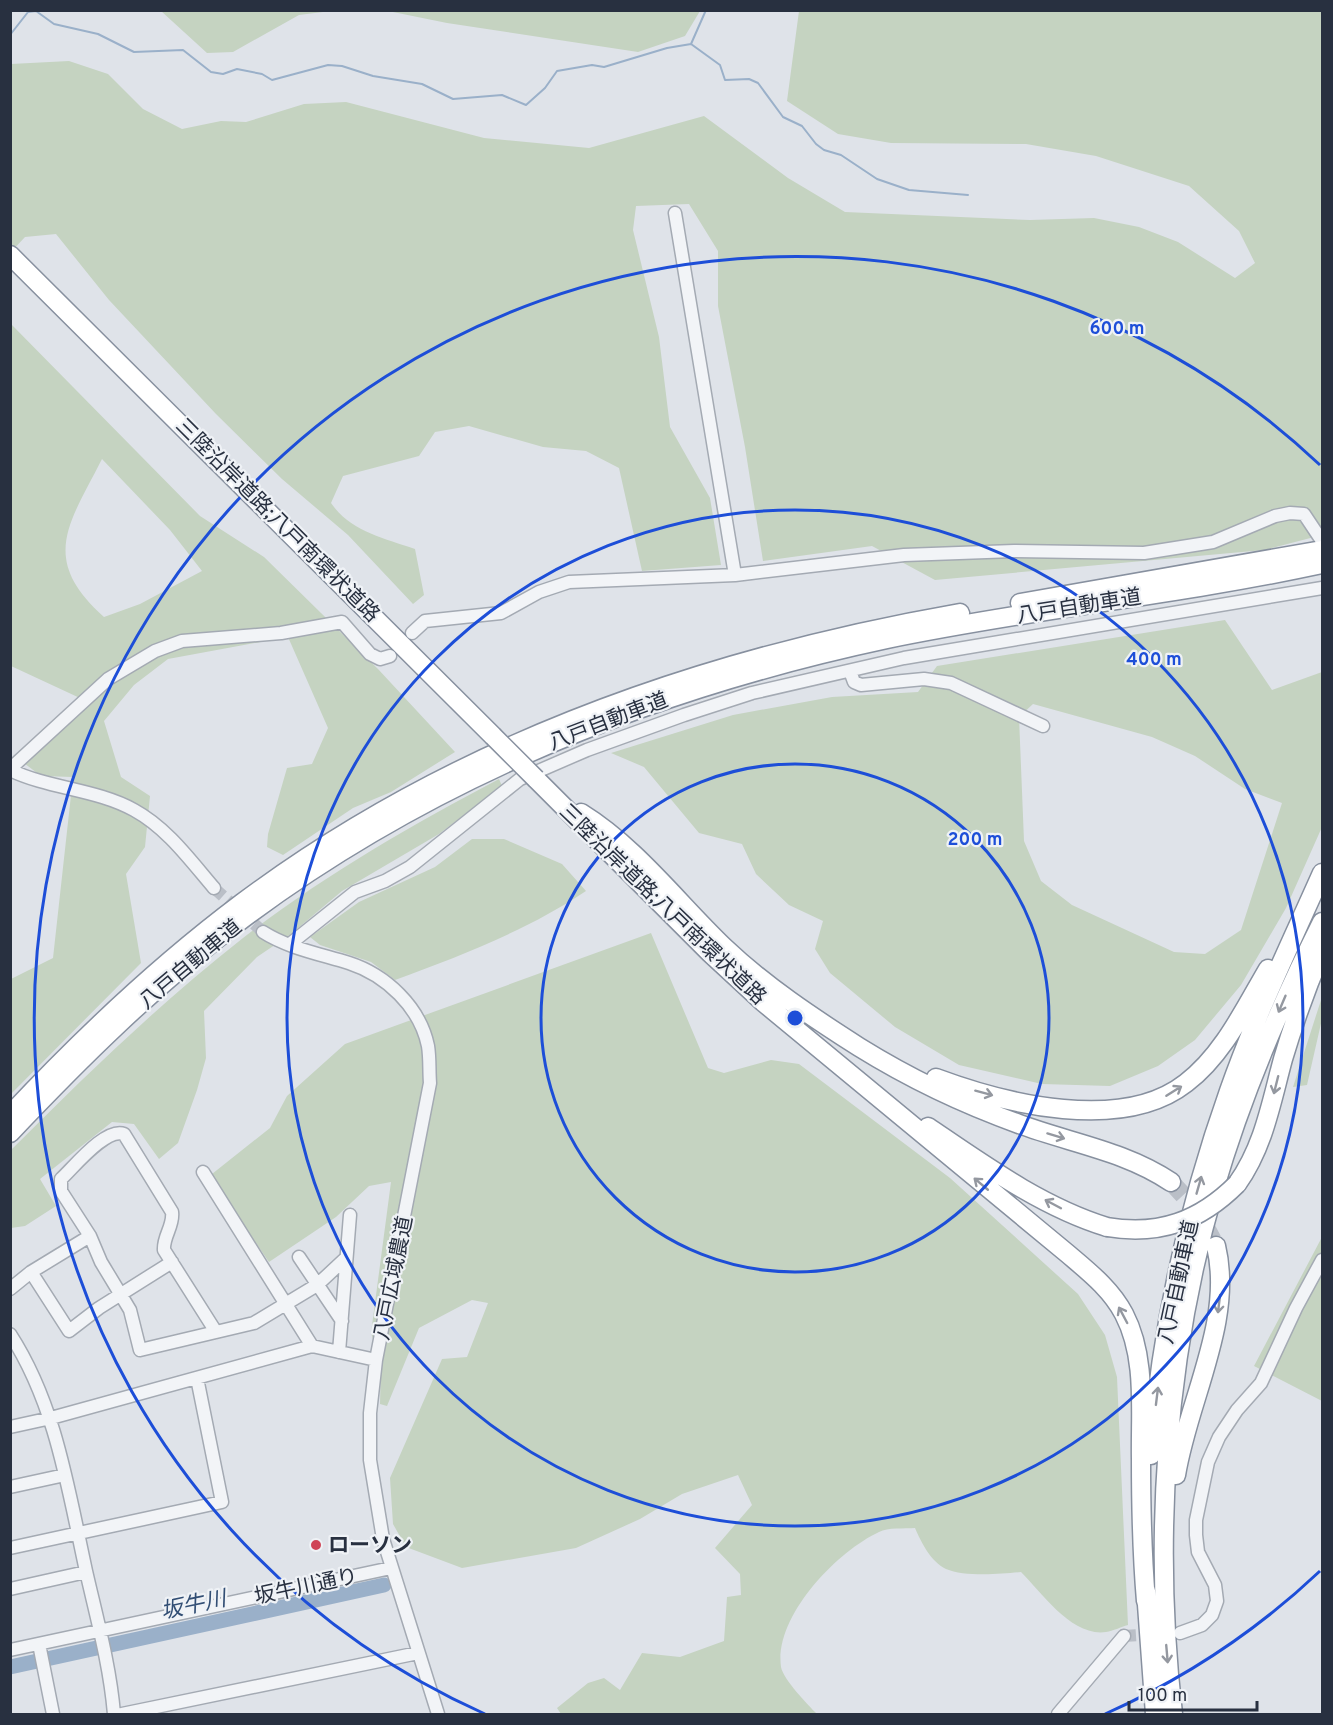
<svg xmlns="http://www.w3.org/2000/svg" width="1333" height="1725" viewBox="0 0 1333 1725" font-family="Overpass,'Noto Sans JP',sans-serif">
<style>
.green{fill:#c5d3c1;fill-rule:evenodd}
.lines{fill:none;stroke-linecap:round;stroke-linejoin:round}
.stream{stroke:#9ab0c9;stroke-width:2}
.river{stroke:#9ab0c9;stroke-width:15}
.minor-tunnel{stroke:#babfc7;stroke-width:12;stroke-dasharray:12 6;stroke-linecap:butt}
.highway-tunnel{stroke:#babfc7;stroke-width:18;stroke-dasharray:18 9;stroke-linecap:butt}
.minor-casing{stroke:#a4aab3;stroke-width:15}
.highway-casing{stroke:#87909f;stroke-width:21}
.minor{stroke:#f2f4f7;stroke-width:12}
.highway{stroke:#fff;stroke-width:18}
.highway-bridge-casing{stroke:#87909f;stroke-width:21;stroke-linecap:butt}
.highway-bridge{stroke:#fff;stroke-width:18}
.oneway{stroke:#9498a0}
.ring{fill:none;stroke:#1d4ed8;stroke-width:3}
.poi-dot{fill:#cf4456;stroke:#eff2f6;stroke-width:2}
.labels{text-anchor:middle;stroke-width:4.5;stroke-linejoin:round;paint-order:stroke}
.street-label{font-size:21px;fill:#283040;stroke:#eff2f6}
.poi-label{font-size:21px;font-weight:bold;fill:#283040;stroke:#eff2f6;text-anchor:start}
.water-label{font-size:22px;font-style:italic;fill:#324e74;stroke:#eff2f6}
.centre{fill:#1d4ed8;stroke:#eff2f6;stroke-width:3}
.ring-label{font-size:18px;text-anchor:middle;font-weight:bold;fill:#1d4ed8;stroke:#eff2f6;stroke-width:4.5;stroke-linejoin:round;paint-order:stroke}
</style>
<rect width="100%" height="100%" fill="#dfe3e9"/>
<!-- green -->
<path class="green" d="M161,11h170l-32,4 -66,37 -26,1z
M388,11h312l-15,25 -47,16 -191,-29z
M799,11h523v524l-58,15 -329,30 -63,-34 -109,15 -18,-114 -27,-141v-55l-29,-47 -53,2 -3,24 26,107 11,90 40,71 11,67 -79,6 -23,-103 -33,-17 -43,-4 -74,-21 -34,6 -16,24 -76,20 -12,27c19,28 52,35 84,46l9,46 -11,9 -65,-69 -66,-56 -66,-65 -107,-114 -53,-66 -31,3 -14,15v-188l58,-3 39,13 35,35 39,20 39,-8 25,1 58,-18 42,-2 138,36 105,10 115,-32 84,62 57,34 185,8 64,-2 45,9 39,15 57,36 20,-15 -16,-32 -50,-45 -93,-30 -70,-12 -135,-1 -53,-9 -51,-33z
M11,324l189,192 64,41 114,112 77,83 -64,40 -38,16 -70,47 -16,-8 1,-13 19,-66 25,-4 16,-36 -40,-91 -120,22 -34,26 -30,36 17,56 29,19 -5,51 -19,27 15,89 -130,131v-115l42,-21 20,-181 -32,-1 -25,-19 66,-58 -71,-33zM102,459l68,71 32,41 -62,33 -36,13c-65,-58 -35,-93 -2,-158z
M1225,620l47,70 50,-18v155l-36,81 -45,77 -46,55 -37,26 -48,20 -68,-2 -83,-19 -64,-38 -65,-54 -15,-24 8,-28 -34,-16 -33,-31 -14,-30 -43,-11 -55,-66 -33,-14 122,-38 99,-18 86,-5 19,-26zM1033,704l119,33 43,19 50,33 37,14 -41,127 -36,24 -31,-2 -102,-47 -31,-24 -17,-40 -5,-124z
M499,779l3,7 -63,48 -97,57 -51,43 -34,23 -53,54 2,47 -9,32 -19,53 -19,16 -25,-35 -22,-2 -72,57 16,27 -31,20 -14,2v-78c74,-74 149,-147 232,-212 80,-62 167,-112 256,-159z
M472,839h32l58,25 24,27c-58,39 -126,65 -191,89l-24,-18 -51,-17 -10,-8 49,-35 76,-35z
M651,933l57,135 16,5 47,-13 28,4 151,114 128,116 27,41 12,42 11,248c-7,2 -15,6 -22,7 -34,5 -64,-39 -85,-60 -19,2 -57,5 -75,-3 -15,-7 -25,-27 -31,-41 -11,1 -27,-1 -36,4 -43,20 -105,85 -98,135 2,12 27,38 36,47h-256l-4,-6 31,-25 16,-5 16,12 22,-37 38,4 44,-16 3,-44 14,-2 -1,-21 -25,-26 37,-43 -14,-30 -56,19 -42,25 -64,29 -114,20 -56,-21 -13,-23 -3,-46 52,-119 25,-2 21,-54 -16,-3 -53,28 -32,78 -7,-2 1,-41 -10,-30 20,-151 -22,4 -33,31 -67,45 -40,-58 -17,-30 58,-46 17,-32 58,-52z
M1322,997v22l-15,66 -14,2z
M1322,1237v164l-68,-35z"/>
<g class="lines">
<!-- stream -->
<path class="stream" d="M10,35l18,-23 8,-1 18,13 44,10 36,18 49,-2 28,22 12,2 14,-5 25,5 10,6 56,-15 14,1 31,10 49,8 31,15 49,-4 24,10 19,-17 12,-17 35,-6 12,2 63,-19 24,-4 29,21 5,15 24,-1 9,4 25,34 19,9 14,18 8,6 17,5 36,24 32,11 59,5
M691,44l15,-34"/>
<!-- river -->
<path class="river" d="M10,1667l374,-82"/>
<!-- minor-tunnel -->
<path class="minor-tunnel" d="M214,888l49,44
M1124,1636l31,-2"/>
<!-- highway-tunnel -->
<path class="highway-tunnel" d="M1171,1182l25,27 20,37"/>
<defs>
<path id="minor" d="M675,213l60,362
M412,633l13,-12 76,-8 38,-21 30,-10 166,-7 169,-20 110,-4 130,2 69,-11 62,-26 15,-3 14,1 18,27
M850,671l4,11 7,3 63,-6 27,4 92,43
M10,769l98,-90 47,-28 27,-10 99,-8 61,-11 28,32 10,5 10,-3
M10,770c40,19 86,19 124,40 33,18 56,50 80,78
M263,932c25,16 57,22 86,31 37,12 71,44 79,83 2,12 1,25 2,37l-54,277 -6,53v47l13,79 55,175
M290,944l65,-52 30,-11 25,-14 110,-88 67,-29 97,-35 68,-22 152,-35 418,-70
M203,1172l109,174
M90,1236l-29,-45v-12c13,-12 45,-52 63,-45l48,78c2,14 -9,24 -8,38l52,82
M299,1257l43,64
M31,1272l38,59 30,-23 73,-46
M10,1289l21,-17 59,-36 11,26 29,48 10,40 114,-27 63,-38 29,-27
M10,1334c46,71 58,155 76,237 11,48 24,95 28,143
M339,1352l11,-137
M10,1427l41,-9 261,-72 64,14
M10,1487l55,-12
M10,1548l212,-46 -25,-124
M10,1589l76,-17
M1180,1633l22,-8 10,-10 5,-14 -2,-16 -17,-33 -2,-17v-15l12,-58 11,-25 18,-27 24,-27 35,-75 26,-48
M39,1644l14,70
M10,1650l381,-82
M122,1714l296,-61
M1058,1714l66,-78"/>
<path id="highway" d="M10,255l483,481
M1020,603l302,-53
M536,779l174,174 53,49 305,252c21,18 43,35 56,60 23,44 16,98 17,145 0,48 1,95 5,142
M581,813c55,34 97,90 143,134 41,39 88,70 135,100 50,31 104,57 160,77 51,19 106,27 152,58
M936,1078c70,26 186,55 250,5 37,-28 59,-75 82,-114
M10,1115c72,-77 148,-149 232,-212 211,-158 461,-245 718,-290
M928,1127c56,38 114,80 179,100
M10,1133c71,-75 145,-148 227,-210 192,-145 416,-234 650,-284 144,-30 291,-44 435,-75
M1237,1184c27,-38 34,-81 46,-125 11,-37 24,-73 39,-108
M1151,1455c10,-124 36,-246 78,-364 26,-74 61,-146 93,-218
M1176,1475c12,-75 58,-154 40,-229
M1146,1591l9,123
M1173,1714c-20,-173 -8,-356 41,-524 27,-93 65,-182 108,-268"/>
</defs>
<!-- minor casing -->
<use href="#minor" class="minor-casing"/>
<!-- highway casing -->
<use href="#highway" class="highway-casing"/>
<!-- minor -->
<use href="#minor" class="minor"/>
<!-- highway -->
<use href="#highway" class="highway"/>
<defs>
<path id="highway-bridge" d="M493,736l43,43
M1107,1227c52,9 93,-6 130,-43"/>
</defs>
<!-- highway-bridge casing -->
<use href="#highway-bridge" class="highway-bridge-casing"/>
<!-- highway-bridge -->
<use href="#highway-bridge" class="highway-bridge"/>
</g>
<!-- one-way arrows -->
<defs><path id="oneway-shaft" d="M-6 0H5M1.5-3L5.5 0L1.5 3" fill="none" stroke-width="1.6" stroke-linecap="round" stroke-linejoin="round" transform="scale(1.5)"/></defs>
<g class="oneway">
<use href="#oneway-shaft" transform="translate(1282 1004) rotate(113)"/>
<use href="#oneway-shaft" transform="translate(1276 1085) rotate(104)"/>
<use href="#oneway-shaft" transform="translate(1174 1091) rotate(-32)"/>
<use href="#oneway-shaft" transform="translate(984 1093) rotate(15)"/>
<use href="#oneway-shaft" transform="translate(1056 1136) rotate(17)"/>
<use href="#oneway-shaft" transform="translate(981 1184) rotate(-140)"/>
<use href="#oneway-shaft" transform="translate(1199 1185) rotate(-74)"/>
<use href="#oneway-shaft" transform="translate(1053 1204) rotate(-152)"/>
<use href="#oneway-shaft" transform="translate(1219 1304) rotate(97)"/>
<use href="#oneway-shaft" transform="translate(1123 1315) rotate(-118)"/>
<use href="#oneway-shaft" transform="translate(1157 1396) rotate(-83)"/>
<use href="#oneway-shaft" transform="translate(1167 1654) rotate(85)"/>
</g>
<!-- distance rings -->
<g class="ring">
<circle cx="795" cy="1018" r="254"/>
<circle cx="795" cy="1018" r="508"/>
<path d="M1320 1571A762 762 0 0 1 1105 1714M485 1714A762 762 0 1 1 1320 465"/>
</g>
<!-- markers -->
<circle class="poi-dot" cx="316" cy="1545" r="6"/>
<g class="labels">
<!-- street labels -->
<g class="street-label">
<text transform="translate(278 520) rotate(45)" y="7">三陸沿岸道路;八戸南環状道路</text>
<text transform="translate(1079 606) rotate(-9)" y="7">八戸自動車道</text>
<text transform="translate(608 721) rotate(-21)" y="7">八戸自動車道</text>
<text transform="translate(663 904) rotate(44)" y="7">三陸沿岸道路;八戸南環状道路</text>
<text transform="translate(190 964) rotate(-40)" y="7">八戸自動車道</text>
<text transform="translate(393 1278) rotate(-79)" y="7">八戸広域農道</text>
<text transform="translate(1178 1282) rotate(-78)" y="7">八戸自動車道</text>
<text transform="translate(306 1586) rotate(-12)" y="7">坂牛川通り</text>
</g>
<!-- poi labels -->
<g class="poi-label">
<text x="328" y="1552">ローソン</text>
</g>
<!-- water labels -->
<g class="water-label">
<text transform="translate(193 1604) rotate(-12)" y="8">坂牛川</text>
</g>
</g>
<circle cx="795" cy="1018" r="9" class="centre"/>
<g class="ring-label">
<text x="1117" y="334">600 m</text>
<text x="1154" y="665">400 m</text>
<text x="975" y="845">200 m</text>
</g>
<!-- border -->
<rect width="1333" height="1725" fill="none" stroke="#283040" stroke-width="24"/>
<!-- scale -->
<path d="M1129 1701v9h128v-9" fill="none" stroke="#283040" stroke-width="3"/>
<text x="1138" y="1701" font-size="18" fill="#283040" stroke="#eff2f6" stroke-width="4.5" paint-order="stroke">100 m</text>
</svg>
